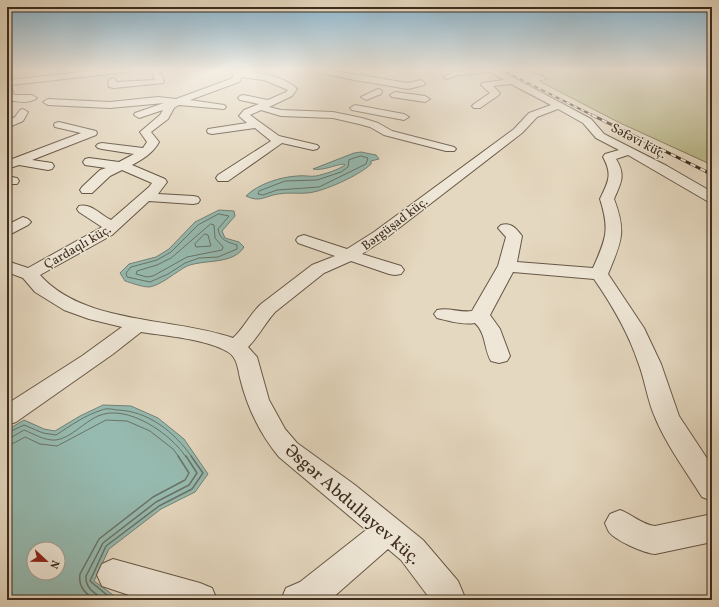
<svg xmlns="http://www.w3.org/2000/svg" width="719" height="607" viewBox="0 0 719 607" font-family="Vollkorn,serif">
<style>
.green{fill:#bcbc8d;stroke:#7c7456}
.water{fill:#96bab0;stroke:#728176;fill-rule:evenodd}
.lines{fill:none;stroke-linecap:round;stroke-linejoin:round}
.shore-far1{stroke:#6a7367;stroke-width:1}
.shore{stroke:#6a7367;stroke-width:1.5}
.minor-casing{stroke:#675746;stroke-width:2}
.minor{fill:#eee6d6;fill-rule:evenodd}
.rail-far2-casing{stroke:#3d2c1e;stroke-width:2}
.rail-far1-casing{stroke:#3d2c1e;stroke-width:3}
.rail-casing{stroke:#3d2c1e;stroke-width:3.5}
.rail-far2{stroke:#eee6d6;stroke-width:1.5;stroke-dasharray:4;stroke-linecap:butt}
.rail-far1{stroke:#eee6d6;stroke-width:2;stroke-dasharray:5.5;stroke-linecap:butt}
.rail{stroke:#eee6d6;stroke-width:2.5;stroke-dasharray:7;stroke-linecap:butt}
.labels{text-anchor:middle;stroke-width:3;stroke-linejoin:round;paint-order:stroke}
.far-street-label{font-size:13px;fill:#3d2c1e;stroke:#eee6d6}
.near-street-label{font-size:18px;fill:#3d2c1e;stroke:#eee6d6}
</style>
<rect width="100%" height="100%" fill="#e5d8c0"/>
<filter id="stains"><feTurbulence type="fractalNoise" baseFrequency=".005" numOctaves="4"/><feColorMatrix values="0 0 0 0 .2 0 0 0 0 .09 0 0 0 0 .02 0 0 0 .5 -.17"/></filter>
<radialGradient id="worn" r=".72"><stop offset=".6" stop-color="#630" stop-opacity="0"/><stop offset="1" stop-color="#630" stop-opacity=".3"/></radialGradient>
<!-- green -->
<path class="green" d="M528,70h184v95l-94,-43 -79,-41 9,-2z"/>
<!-- water -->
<path class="water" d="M361,152l15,3 3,4 -8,2v3c-11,11 -48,28 -64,29 -10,1 -19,-1 -29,1 -13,2 -18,9 -32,2 12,-12 34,-19 51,-20 7,-1 13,1 19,0 9,-2 22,-6 29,-11l-1,-1c-10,1 -21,7 -31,5l41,-16z
M219,210l15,1 1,5 -13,15 3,7 14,4 5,5c-11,18 -39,12 -57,19 -10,5 -27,20 -38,21 -7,0 -17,-4 -24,-6l-5,-8 9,-9 27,-7 13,-8 26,-27z
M103,405l28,1 27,12 26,21 24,35 -13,18 -34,17 -52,40 -15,32 26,19h-113v-170l17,-10 20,9 11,2 25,-15zM34,549h24v24h-24z"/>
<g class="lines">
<!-- shore-far1 -->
<path class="shore-far1" d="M361,156l7,2 -2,6 -47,23 -42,3 -14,5 -5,-1 1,-3 26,-10 32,-1 24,-8 7,-5 1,-7z
M219,214l10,2 -11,13c2,11 9,13 19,16v4l-19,8 -19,1 -14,5 -17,11 -18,8 -23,-5 -1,-4 5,-6 26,-7 14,-8 27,-27z
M211,224l3,1 1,13 8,9 -1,3 -35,7 -34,19 -6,1 -11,-3 1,-3 20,-6 14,-7z
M205,234l3,1 3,11 -15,1 -1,-3z
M7,433l17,-8 19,8 13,2c14,-9 29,-20 46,-25 4,-2 10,-1 15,0 32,1 57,22 75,47
M7,438l5,-1 12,-7c10,4 21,11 32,10 15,-2 28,-18 42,-24 29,-13 73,18 88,41
M7,444l7,-1 11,-6 15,7 17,2 49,-26 21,1 23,10 23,18 6,8"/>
<!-- shore -->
<path class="shore" d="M95,600c-10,-7 -17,-13 -15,-26l19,-35 54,-42 32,-17 4,-7 -11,-17
M105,600c-9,-6 -20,-11 -19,-24l17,-33 53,-41 33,-17 8,-12 -11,-17
M113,600l-23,-19 16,-35 53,-40 33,-17 11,-16 -12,-17"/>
<defs>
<path id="minor" d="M101,70h30l-4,2 -116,13 3,10h18l5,3c-7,6 -22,4 -30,1v-19z
M151,70h8l5,11 -1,2 -49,5 -5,-1 -1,-6 4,-3 3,1 1,3 39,-2z
M232,70c16,0 54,6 65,19l-5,7 -23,11 12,3 52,2 29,6 16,5 14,8 62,16 2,2 -2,2h-8l-62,-16 -14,-8 -11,-3 -26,-6 -52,-2 -20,-6 -11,5 29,21 38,9 2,2 -2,2 -4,1 -31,-7 -54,38h-10l-2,-3 2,-3 53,-34 -16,-13 -43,6 -4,-1 -1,-2 1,-2 39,-6 -8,-7 5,-6 15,-6 -19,-4 -2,-2 2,-2 3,-1 25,5 18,-8 2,-2 -24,-10 -22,-3 -3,5 -49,18 34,5 2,2 -2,2 -45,-4 -5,3 -6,11 -17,13 8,10c-6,11 -16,17 -27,23l33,14 2,3 -9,12 35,2 5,1 2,3 -2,3 -5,1 -44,-3 -37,34 -72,40c44,50 134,42 193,63 11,-10 17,-24 28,-34l51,-39 23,-9 -37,-13 -2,-3 2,-3 6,-2 6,2 37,12 27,-17 140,-103 15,-16 22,-8 -40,-21 -18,2 7,7 -1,2 -19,13h-6l-2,-2 2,-2 16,-11 -9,-8 1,-2 22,-3 -13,-8 -33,3 -11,4 -4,-2 13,-6 43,-1 92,49 13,15 63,32 45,26v10l-5,-1 -79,-46 -12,4c10,16 5,24 -2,40 13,34 7,43 -6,75l36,54 17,36 18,52 33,50v35l-10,-4c-16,-26 -36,-52 -48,-82 -7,-17 -9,-35 -16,-53 -10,-30 -26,-57 -44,-83l-81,-7 -23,43 10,14 10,27 -3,5 -8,2 -8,-2c-7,-12 -5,-28 -16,-38 -13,2 -25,-2 -38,-5l-3,-4 3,-4c12,-3 23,3 35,1l26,-45 8,-29 -8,-9 3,-3c10,-3 15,3 21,11l-5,26 76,6c13,-29 17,-38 7,-69 8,-17 13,-24 3,-42l2,-3 14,-4 -23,-12 -13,-15 -25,-14 -21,8 -15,16 -136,105 -24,16 39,12 3,4 -3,4 -6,1 -6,-1 -38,-13 -27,12 -49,39c-10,11 -16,24 -27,35l9,10 12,43 16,29 12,14 58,42 68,55 35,41 8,19h-35l-30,-40 -13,-11 -58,51h-49l5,-12 14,-6 66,-52 -87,-73c-19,-23 -32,-50 -39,-79 -2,-9 -3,-21 -12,-26 -21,-13 -62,-16 -87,-20l-28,22 -97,68 -9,3v-21l75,-48 40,-29 -33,-8 -25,-9 -29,-18 -12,-14 -16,-6v-11l21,7 74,-41 -23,-15 -2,-3 2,-3c13,-3 21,9 32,14l38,-33 3,-4 -30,-13 -12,6 -18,17h-10l-2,-3 2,-3 18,-17 6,-2 -21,-3 -2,-3 2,-3 4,-1 30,4 15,-8 -32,-5 -4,-1 -2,-2 2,-2 4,-1 41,5 4,-6 -7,-10 20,-17 3,-5 -24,8 -5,-3 1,-2 29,-10 -54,5 -62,-3 -5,-3 5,-3 62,3 48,-5 18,2 57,-21z
M310,70h18l80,13 13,-3 4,3 -1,2 -16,4 -59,-10z
M378,89l3,1 1,2 -1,2 -15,6 -5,-3z
M395,92l30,4 5,3 -5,3 -33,-5 -2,-2z
M355,105l49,9 5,3 -5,3 -52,-10 -2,-2z
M23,109l5,3 -5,9 -16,7v-7l8,-4 5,-7z
M59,122l37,9 1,2 -1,2 -64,25 20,3 2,3 -2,3 -4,1 -29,-5 -12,4v-8l74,-28 -26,-6 -1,-2 1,-2z
M7,176l10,2 2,3 -2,3h-10z
M23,217l5,2 3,3 -3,3 -21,11v-11z
M620,510c11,4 23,15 35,16l57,-12v28l-57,12c-11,-1 -39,-13 -46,-22 -1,-2 -3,-6 -4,-9l5,-9z
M113,559l87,24 12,5 5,12h-73l-42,-14 -5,-11 5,-11z"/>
</defs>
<!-- minor casing -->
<use href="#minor" class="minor-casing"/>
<!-- minor -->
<use href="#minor" class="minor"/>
<defs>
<path id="rail-far2" d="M502,70l92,46"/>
<path id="rail-far1" d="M592,115l117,58"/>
<path id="rail" d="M707,172l5,3"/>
</defs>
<!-- rail-far2 casing -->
<use href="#rail-far2" class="rail-far2-casing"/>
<!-- rail-far1 casing -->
<use href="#rail-far1" class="rail-far1-casing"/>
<!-- rail casing -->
<use href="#rail" class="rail-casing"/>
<!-- rail-far2 -->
<use href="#rail-far2" class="rail-far2"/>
<!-- rail-far1 -->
<use href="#rail-far1" class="rail-far1"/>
<!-- rail -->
<use href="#rail" class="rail"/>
</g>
<!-- sky -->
<linearGradient id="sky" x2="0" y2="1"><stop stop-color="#87b6d2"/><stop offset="0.45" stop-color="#f3ede3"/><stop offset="1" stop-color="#f3ede3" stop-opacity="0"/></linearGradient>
<rect width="719" height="155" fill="url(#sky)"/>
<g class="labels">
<!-- far-street labels -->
<g class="far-street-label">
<text transform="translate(639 140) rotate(28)" y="5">Səfəvi küç.</text>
<text transform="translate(394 223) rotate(-37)" y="5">Bərgüşad küç.</text>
<text transform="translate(77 246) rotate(-30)" y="5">Çardaqlı küç.</text>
</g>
<!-- near-street labels -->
<g class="near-street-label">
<text transform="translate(353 504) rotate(41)" y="6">Əsgər Abdullayev küç.</text>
</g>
</g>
<!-- margin -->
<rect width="719" height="607" fill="none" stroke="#e5d8c0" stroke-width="24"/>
<rect x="8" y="8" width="703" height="591" fill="none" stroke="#3d2c1e" stroke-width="2"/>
<rect x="12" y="12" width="695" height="583" fill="none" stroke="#3d2c1e"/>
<!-- north arrow -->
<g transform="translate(46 561) rotate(112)"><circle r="19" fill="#eee6d6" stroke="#a79c8c"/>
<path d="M0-3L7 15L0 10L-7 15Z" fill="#8f2418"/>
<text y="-6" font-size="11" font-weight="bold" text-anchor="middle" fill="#3d2c1e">N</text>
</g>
<rect width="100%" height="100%" filter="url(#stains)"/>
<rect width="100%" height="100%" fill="url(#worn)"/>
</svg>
